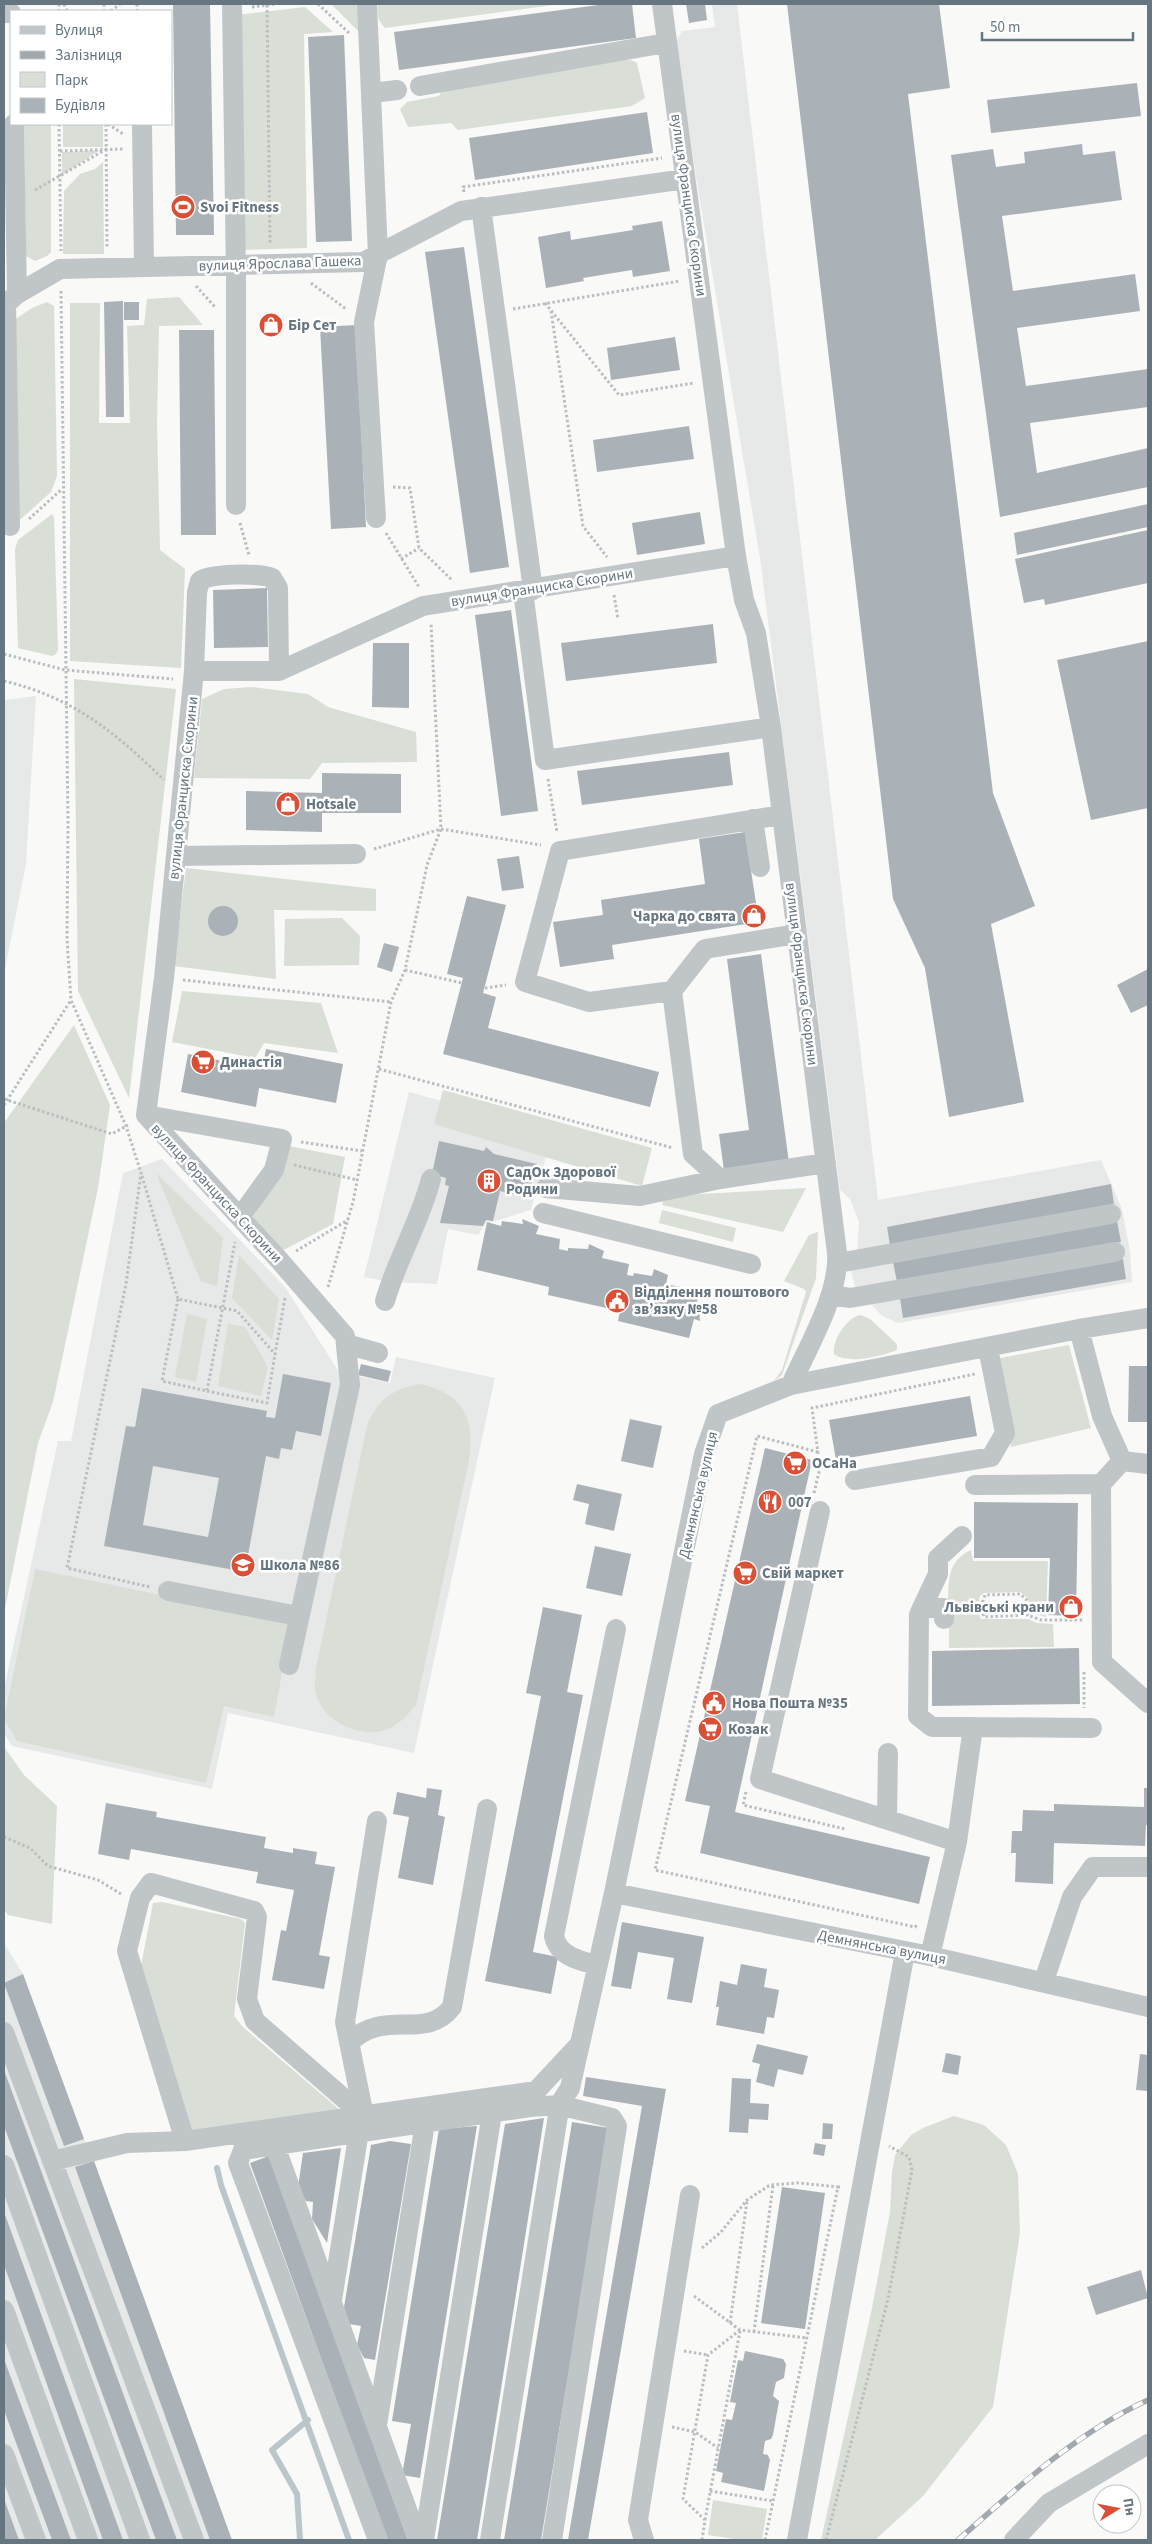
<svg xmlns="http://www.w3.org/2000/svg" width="1152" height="2544" viewBox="0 0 1152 2544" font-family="'Source Sans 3',sans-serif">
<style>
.built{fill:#e7e8e8}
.green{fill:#d9ded6}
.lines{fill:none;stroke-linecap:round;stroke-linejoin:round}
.stream{stroke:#bac6ca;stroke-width:6}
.building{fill:#aab2b7;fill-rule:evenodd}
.path{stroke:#bbbec0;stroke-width:3;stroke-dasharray:2.5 2.5;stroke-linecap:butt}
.minor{stroke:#c0c5c8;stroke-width:20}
.rail-casing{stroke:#a2a9ae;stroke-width:5.5}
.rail{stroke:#fff;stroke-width:4;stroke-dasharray:11;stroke-linecap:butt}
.labels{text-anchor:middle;stroke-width:5;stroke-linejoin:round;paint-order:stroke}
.street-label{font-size:15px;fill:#667680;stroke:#fff}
.poi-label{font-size:15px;font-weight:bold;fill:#667680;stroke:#fff;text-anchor:start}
</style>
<rect width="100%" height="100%" fill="#f9f9f7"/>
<!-- built -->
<path class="built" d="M712,4h25l141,1196 223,-40 21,49 8,43 2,30 -234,41 -16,-7 -27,-30 -2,-7 -2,-10 6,-15 2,-32 -9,-23 -10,-9 -80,-632 -64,-381 -20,-135 6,-11 33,-4z
M36,696l-10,168 -22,110v-274z
M409,1092l144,40 -22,78 -39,12 -5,-1 -9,14 -30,-6 -11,55 -46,-2 -27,-5z
M162,1159l123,128 54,85 51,11 6,-26 99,21 -81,375 -186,-40 -16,76 -200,-43 -8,-13v-44l54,-248h13l52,-268z
M4,1943l19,31 61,165 10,22 138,379h-228z"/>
<!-- green -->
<path class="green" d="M331,4h30l2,32z
M378,4h182l-175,24c-8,-8 -8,-14 -7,-24z
M305,7l28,25 -29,2 3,214 -68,2 -3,-235z
M622,60h9l6,3 8,35 -13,8 -174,24 -7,-7 -43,4 -8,-18 7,-7 32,-6 5,-10z
M24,124h27v128l-4,4 -12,5 -9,-5z
M63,124h40v23h-40z
M100,150l-38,25v-23z
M103,162l1,92h-41l1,-63 16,-17 15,-5z
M179,297l24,28 -44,1 -2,97 3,127 25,19 -4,99 -111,-7v-358h30l-1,120h31l-3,-97 17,-1 3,-26z
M47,302l7,4 3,170 -6,16 -30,27 -5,-1 -2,-198 18,-12z
M52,514l2,3 4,133 -2,4 -4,2 -34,-8 -3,-99 3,-9z
M74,679l102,10 -47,409 -51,-107z
M251,687l57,7 20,13 88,25 1,30 -95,1 -12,16 -116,-1 8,-79 22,-10z
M186,868l190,21v22l-102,-1 2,69 -102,-13z
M342,918l18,18 -1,29 -75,1 1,-47z
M182,991l139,12 17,50 -74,-10 -9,15 -83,-16z
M74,1025l36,80 -12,83 -45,214 -15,41 -34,171v-491z
M443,1090l209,58 -10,38 -208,-62z
M289,1146l56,11 -12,67 -53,28 -27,-35 29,-47z
M156,1173l67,65 -6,48 -16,-4z
M806,1188l-23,44 -121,-27 3,-9z
M662,1210l74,18 -3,14 -74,-19z
M818,1232l-2,46 -34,97 -8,6 8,-11 24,-78 -2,-3 -20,-8 25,-46z
M239,1255l40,44 -7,41 -40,-42z
M187,1314l20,5 -11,63 -21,-5z
M861,1315l9,4 27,25v6c-15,6 -49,15 -63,4 -2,-14 13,-37 27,-39z
M228,1324l17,3 23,40 -7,29 -43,-10z
M1069,1345l22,83 -80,19 -16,-88z
M420,1384c46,10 56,37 48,81l-52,240c-8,9 -14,17 -26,23 -28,13 -68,-6 -75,-37 -1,-7 1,-16 1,-23l51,-242c10,-26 25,-37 53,-42z
M971,1550l2,11h75l-2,56 -16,-4 -1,-14 -9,-7 -36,1 -4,3 -2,9h-30c1,-24 -2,-43 23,-55z
M35,1569l256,53 -17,95 -50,-11 -18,77 -189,-42 -13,-22z
M977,1609l4,10h47l9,4 16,1 1,23 -105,1v-38z
M4,1747l20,28 33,31 -5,118 -44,-9 -4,-6z
M162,1902l79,17 4,4 -11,93 9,11 98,84 -144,21 -6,-3 -50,-163 12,-63z
M954,2116l30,9 22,20 12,29 2,59 -27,174 -70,89 -48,44h-54l51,-232 18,-96 2,-39 3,-18 16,-20 12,-7z
M713,2500l54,9 -5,31h-21l-33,-5z"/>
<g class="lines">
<!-- stream -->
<path class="stream" d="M217,2168l4,17 128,355
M300,2540l-3,-46 -25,-44 36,-30"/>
</g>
<!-- building -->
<path class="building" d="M173,4h37l4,231h-38z
M606,4h26l4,34 -237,32 -5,-38z
M686,4h19l2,16 -18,3z
M787,4h152l11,84 -42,6 85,699 42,113 -44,18 33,178 -75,15 -24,-149 -32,-69z
M344,35l8,206 -36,1 -8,-205z
M1137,83l4,33 -150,17 -4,-33z
M647,112l6,41 -178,27 -6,-42z
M1082,144l1,11 32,-4 7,49 -120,16 11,75 122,-17 5,37 -123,17 9,58 122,-17v38l-118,16 7,50 111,-25v39l-148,30 -49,-362 42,-6 3,18 29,-4 -1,-11z
M662,221l8,50 -37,6 -1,-7 -49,8 1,3 -38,7 -8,-51 32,-6 1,9 62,-10 -1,-4z
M464,247l45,320 -39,6 -45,-321z
M123,301l1,116h-18l-2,-115z
M124,302h15v18h-15z
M279,316l2,15 -18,3 -2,-16z
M356,325l10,202 -35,2 -11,-202z
M179,330h35l2,205h-35z
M675,337l5,33 -69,10 -4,-32z
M689,426l5,33 -97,13 -4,-32z
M1148,504v23l-131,28 -3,-22z
M700,512l5,32 -68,11 -5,-32z
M1148,530v53l-103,22 -1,-6 -20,4 -9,-44z
M267,588l1,59 -54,1 -1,-58z
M511,610l27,201 -37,5 -26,-201z
M713,624l4,39 -151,18 -5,-38z
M1148,641v167l-57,12 -34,-160z
M373,643h36v65l-37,-1z
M729,752l4,33 -151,20 -5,-34z
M322,773l79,1v39h-79v19l-76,-2v-39l76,2z
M745,832l14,90 -147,23 2,14 -54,8 -7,-45 50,-7 -2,-15 104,-16 -6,-45z
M519,856l5,32 -22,3 -5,-32z
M467,896l39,9 -23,88 13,4 -8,31 171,44 -9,35 -207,-53 20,-76 -16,-4z
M208 921a15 15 0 1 1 30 0a15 15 0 1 1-30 0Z
M384,943l15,4 -7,25 -15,-5z
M761,954l28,209 -65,8 -5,-37 30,-4 -22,-171z
M1148,969v36l-17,8 -14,-28z
M266,1049l77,15 -7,39 -77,-15 -3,19 -75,-15 7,-38 74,15z
M439,1141l45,10 2,-4 8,7 43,10 -9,33 -28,-6 -7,30 -7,-1 -3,6 -43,-3 9,-37 -4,-1 1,-7 -14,-4z
M1111,1184l3,20 -224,42 -3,-19z
M522,1219l17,7 -3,8 24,5 -1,10 9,2v-3l20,1 1,-5 15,7 -2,7 27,6 -2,11 6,1 1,-3 18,3 2,-7 14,6 -2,9 33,7 -3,17 3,1 1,12 -6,-2 -5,19 -71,-17 2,-10 -72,-16 1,-8 -72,-17 10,-48 14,4 1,-5 21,3z
M1117,1221l4,21 -224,40 -4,-20z
M1123,1259l3,20 -223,39 -3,-20z
M361,1364l30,7 -3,11 -30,-7z
M1129,1366h19v56h-20z
M283,1374l48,9 -10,53 -25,-5 -4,19 -11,-2 -2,11 -13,-3 -21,116 -141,-26 22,-120 9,1 7,-39 125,23 -1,6 9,1zM153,1466l66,12 -11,59 -65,-12z
M970,1396l7,40 -141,24 -7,-40z
M630,1419l32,7 -9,42 -32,-7z
M765,1448l47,12 -77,352 195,45 -11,47 -219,-51 10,-47 -25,-5z
M577,1484l45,10 -8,37 -29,-7 4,-20 -16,-4z
M974,1502l104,1 -2,113 -28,-1 2,-57h-76z
M595,1546l36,8 -9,42 -36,-8z
M543,1607l39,8 -15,77 16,3 -50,257 25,5 -7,37 -66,-13 56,-285 -15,-3z
M1079,1648l1,56 -148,2v-55z
M427,1788l15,2 -4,25 7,2 -12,68 -35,-7 11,-61 -16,-3 4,-22 29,6z
M1144,1788h4v37h-2l-1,21 -91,-3 -1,41 -38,-2 1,-29h-5l1,-22h10l1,-21 31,1v-7l90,3z
M106,1803l51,9 -1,5 110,20 -2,11 29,5v-5l24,4 -2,12 20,3 -16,88 11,2 -6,32 -52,-9 9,-50 5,1 8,-41 -38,-7 2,-11 -127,-23 -2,11 -31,-6z
M622,1922l82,15 -12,66 -25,-4 7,-41 -36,-6 -7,37 -20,-3z
M741,1964l26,5 -3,18 15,3 -5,28 -7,-1 -3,17 -48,-9 3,-18h-3l4,-26 17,4z
M23,1974l61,165 -20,7 -60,-163z
M757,2044l51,12 -5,19 -25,-6 -4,18 -18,-5 4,-18 -8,-2z
M946,2053l15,3 -3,19 -16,-3z
M1140,2054l8,1v36l-12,-1z
M4,2070l173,470h-21l-152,-414z
M586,2077l80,12 -78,451h-20l74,-434 -59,-10z
M732,2078l19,1 -1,24 19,1 -1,16 -19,-1 -1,14 -19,-1z
M544,2118l-67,422h-40l68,-416z
M572,2122l37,6 -68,412h-37z
M823,2123l10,1 -1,15h-10z
M477,2126l-57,352 -18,-3 9,-51 -19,-3 47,-292z
M390,2141l21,3 -36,216 -11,-2 -7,-13 4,-19 -12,-2 -5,-17 27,-162z
M815,2143l11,2 -2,11 -11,-2z
M341,2148l-14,95 -15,-24 1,-17 -7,-1 -8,-14 5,-34z
M269,2156l139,384h-21l-137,-377z
M94,2161l138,379h-22l-135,-373z
M782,2187l43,6 -20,136 -44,-6z
M4,2212l119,328h-20l-99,-275z
M1141,2270l7,28 -52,17 -9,-28z
M745,2351l38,8 3,5 -2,14 -8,4 -3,14 6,5 -6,34 -2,4 -6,2 -2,13 5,1 2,5 -6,31 -43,-9 2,-9 -7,-2 10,-52 6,1 4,-17 -6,-1 8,-42 5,1z
M4,2359l67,181h-19l-48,-130z
M4,2499l15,41h-15z"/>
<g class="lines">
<!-- path -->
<path class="path" d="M59,4v7
M64,4l3,7
M104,4v7
M137,4v7
M318,4l31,29
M267,5l3,240
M252,7l23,-3
M111,11l9,-7
M59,124l2,127
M106,124l1,124
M108,124l15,10
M60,151l63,-2
M35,190l70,-40
M464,192l-1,-5 199,-29
M311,283l35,26
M196,286l19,21
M61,291l7,530 -1,118 4,61 55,126 15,47 -15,111 -59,284 83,19
M545,303l74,92 75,-12
M513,309l167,-28
M551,311l32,215 24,31
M393,487l17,1 9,60 34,33
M29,519l33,-30
M240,523l9,32
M386,533l33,54
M401,559l18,-11
M614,595l4,24
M4,654l61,16 108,9
M4,681c68,16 111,51 160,99
M548,779l9,53
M374,849l67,-20 100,16
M405,970l57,13
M183,980l208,22
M485,988l21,-3
M379,1069l294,79
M4,1099l108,35 16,-9
M4,1105l67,-105
M301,1142l61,9
M294,1165l63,15
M142,1176l36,123 59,12 38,43 10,-56
M296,1251l52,-31
M328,1287l25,-85 38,-200 14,-32 22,-105 14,-36 -10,-206
M178,1299l-16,82 45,10 28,-149
M207,1391l60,12 8,-49
M818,1452l-61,-16 -102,434 260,57 2,-2
M814,1493l6,-25 -8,-60 163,-34
M981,1607l4,-12 35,-1 7,6 2,11 -2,4
M963,1608l18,-1 3,10 43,-2 14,5h42
M1084,1672v36
M746,1792l-3,13 102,24
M4,1837l26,11 18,18 50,14 23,14
M702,2248l19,-16 26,-32 23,-15 28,-2 40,4
M694,2296l46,34 67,8
M730,2323l17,-122
M754,2332l19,-147
M684,2351l24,4
M672,2427l23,5 23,16
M710,2491l63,10
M705,2520l35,-189
M702,2540l3,-20 -22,-21 25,-144 32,-25
M765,2540l73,-353h4
M826,2540l62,-241 24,-129 -3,-13 -20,-11"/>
<!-- minor -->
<path class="minor" d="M232,4l4,273v228
M367,4l11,250 -14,68 12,196
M662,4l74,552 8,44 12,33 15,94 66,526c3,41 -30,95 -46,132
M4,13h7
M420,86l246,-43
M372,93l25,-3
M14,124l3,170
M142,124l2,143
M481,207l52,383
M6,305l4,221
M4,306l13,-12 43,-25 303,-7 98,-51 224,-32
M523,591l22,169 226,-33
M194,671l3,-79 3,-11c8,-8 62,-8 72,-3l6,10 1,83
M782,815l-222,36 -35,131 64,20 83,-11 33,-42 92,-15
M753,819l7,48
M176,856l180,-2
M672,991l21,163 27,25 106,-16
M146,1115l136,24 -8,31 -34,47
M546,1188l94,8 80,-17
M543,1213l208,51
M838,1263l273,-49
M831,1295l19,3 265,-46
M385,1301c12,-42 35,-79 46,-122
M1079,1329l23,87 20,45
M346,1344l32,9
M1122,1461l-21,23 1,178 46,41
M1122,1461l26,3
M855,1480l136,-23 14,-24 -17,-85
M975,1485l126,-1
M820,1511l-60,268 197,63
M168,1591l130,25
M922,1608l16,-34v-16l24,-22
M289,1665l61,-280 -5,-49 -65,-75 -134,-146 18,-137 30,-307h85l144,-65 313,-50
M973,1727l119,1
M887,1819l1,-66
M614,1893l316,63 218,51
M930,1956l27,-114 16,-115h-41l-14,-11 1,-101 3,-7h22v11
M597,1965c-17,-4 -39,-9 -43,-29l62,-307
M1044,1981l28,-84 21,-30h55
M4,2032l190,508
M349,2043c36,-36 76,-1 103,-36l35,-198
M559,2105l11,-17 44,-195 90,-439 14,-40 73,-29 288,-56 69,-11
M364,2116l-19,-94 32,-201
M185,2141l-58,-190 13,-53 11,-15 103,28 3,6 -10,82 8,22 109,95
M275,2146l143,394
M52,2161l75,-18 58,-2 351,-50 42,-45
M4,2165l136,375
M332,2300l27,-169
M4,2310l84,230
M377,2425l48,-302
M4,2454l32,86
M378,2540l-140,-377 5,-13 287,-43 29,-2 53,13 5,8 -65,414
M424,2540l68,-427
M490,2540l70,-437
M644,2540l-6,-20 52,-325
M797,2540l108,-588
M1014,2540l35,-37 99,-59"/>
<defs>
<path id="rail" d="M958,2540c59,-52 118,-107 190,-140"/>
</defs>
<!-- rail casing -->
<use href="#rail" class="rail-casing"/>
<!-- rail -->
<use href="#rail" class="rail"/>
</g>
<!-- icons -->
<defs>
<symbol id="stadium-disc" viewBox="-11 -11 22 22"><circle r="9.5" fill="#da5036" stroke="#fff"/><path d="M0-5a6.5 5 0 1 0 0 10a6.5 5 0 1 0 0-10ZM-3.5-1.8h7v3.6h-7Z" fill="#fff"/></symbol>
<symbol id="shop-disc" viewBox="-11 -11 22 22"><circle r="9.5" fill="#da5036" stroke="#fff"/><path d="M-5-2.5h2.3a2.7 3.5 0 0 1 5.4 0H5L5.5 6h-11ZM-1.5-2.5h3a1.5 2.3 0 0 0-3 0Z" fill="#fff"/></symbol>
<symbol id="supermarket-disc" viewBox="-11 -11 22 22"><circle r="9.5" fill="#da5036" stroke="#fff"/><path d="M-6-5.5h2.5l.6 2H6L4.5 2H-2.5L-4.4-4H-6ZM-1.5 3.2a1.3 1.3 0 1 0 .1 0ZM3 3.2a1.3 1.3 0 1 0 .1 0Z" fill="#fff"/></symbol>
<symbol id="building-disc" viewBox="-11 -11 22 22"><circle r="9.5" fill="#da5036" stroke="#fff"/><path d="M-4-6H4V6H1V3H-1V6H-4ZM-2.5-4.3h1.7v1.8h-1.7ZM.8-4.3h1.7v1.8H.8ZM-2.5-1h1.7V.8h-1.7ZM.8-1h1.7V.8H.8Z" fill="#fff"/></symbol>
<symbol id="civic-disc" viewBox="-11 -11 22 22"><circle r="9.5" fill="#da5036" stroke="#fff"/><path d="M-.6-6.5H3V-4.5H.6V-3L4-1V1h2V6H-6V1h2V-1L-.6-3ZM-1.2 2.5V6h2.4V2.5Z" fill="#fff"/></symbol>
<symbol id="restaurant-disc" viewBox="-11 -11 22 22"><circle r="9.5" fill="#da5036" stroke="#fff"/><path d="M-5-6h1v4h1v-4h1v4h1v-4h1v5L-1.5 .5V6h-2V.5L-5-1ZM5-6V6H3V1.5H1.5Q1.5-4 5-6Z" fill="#fff"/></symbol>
<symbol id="school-disc" viewBox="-11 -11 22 22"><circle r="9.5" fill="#da5036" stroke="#fff"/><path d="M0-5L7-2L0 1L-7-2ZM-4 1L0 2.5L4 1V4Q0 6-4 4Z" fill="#fff"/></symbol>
</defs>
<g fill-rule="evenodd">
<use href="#stadium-disc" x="169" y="193" width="28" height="28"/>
<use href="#shop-disc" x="257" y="311" width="28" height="28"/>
<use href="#shop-disc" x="274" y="790" width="28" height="28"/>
<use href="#shop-disc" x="740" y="902" width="28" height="28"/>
<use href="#supermarket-disc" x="189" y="1048" width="28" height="28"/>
<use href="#building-disc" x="475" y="1167" width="28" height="28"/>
<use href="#civic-disc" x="603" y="1287" width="28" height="28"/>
<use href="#supermarket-disc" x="781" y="1449" width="28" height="28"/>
<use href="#restaurant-disc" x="756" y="1488" width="28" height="28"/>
<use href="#school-disc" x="229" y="1551" width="28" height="28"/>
<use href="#supermarket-disc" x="731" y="1559" width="28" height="28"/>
<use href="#shop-disc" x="1057" y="1593" width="28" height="28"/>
<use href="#civic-disc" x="700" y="1689" width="28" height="28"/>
<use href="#supermarket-disc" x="696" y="1715" width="28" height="28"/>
</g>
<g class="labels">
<!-- street labels -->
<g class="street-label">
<text transform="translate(689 205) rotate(82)" y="5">вулиця Франциска Скорини</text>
<text transform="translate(280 263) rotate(-2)" y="5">вулиця Ярослава Гашека</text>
<text transform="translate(542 587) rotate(-9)" y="5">вулиця Франциска Скорини</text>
<text transform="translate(183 788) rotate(-84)" y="5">вулиця Франциска Скорини</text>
<text transform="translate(802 974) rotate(83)" y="5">вулиця Франциска Скорини</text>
<text transform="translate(217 1193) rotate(47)" y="5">вулиця Франциска Скорини</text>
<text transform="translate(698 1495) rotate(-77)" y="5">Демнянська вулиця</text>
<text transform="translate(882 1947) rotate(11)" y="5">Демнянська вулиця</text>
</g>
<!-- poi labels -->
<g class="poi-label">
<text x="200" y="212">Svoi Fitness</text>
<text x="288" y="330">Бір Сет</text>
<text x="306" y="809">Hotsale</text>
<text x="736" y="921" text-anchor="end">Чарка до свята</text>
<text x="220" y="1067">Династія</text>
<text x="506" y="1177">СадОк Здорової<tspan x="506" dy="17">Родини</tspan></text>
<text x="634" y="1297">Відділення поштового<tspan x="634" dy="17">зв’язку №58</tspan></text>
<text x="812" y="1468">ОСаНа</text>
<text x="788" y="1507">007</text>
<text x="260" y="1570">Школа №86</text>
<text x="762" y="1578">Свій маркет</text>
<text x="1054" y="1612" text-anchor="end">Львівські крани</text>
<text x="732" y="1708">Нова Пошта №35</text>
<text x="728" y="1734">Козак</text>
</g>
</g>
<!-- border -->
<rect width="1152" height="2544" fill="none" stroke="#667680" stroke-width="10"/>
<!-- legend -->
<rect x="10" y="10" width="162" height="115" fill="#ffffff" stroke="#c2c8cc"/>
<rect x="20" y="26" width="25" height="8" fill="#c0c5c8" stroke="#c2c8cc"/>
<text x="55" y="35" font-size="15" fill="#667680">Вулиця</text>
<rect x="20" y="51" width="25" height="8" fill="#a2a9ae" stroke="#c2c8cc"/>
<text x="55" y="60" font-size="15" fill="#667680">Залізниця</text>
<rect x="20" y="72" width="25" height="15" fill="#d9ded6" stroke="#c2c8cc"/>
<text x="55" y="85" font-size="15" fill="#667680">Парк</text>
<rect x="20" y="98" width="25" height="15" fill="#aab2b7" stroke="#c2c8cc"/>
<text x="55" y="110" font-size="15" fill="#667680">Будівля</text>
<!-- north arrow -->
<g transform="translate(1117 2509) rotate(80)"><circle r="24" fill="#ffffff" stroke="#c2c8cc"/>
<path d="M0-4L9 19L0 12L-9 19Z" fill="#da5036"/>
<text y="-8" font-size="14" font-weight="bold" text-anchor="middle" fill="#667680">Пн</text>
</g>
<!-- scale -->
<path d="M982 32v8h151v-8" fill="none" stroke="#667680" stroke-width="2.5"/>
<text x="990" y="32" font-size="15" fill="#667680" stroke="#ffffff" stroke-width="4" paint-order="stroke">50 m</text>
</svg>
